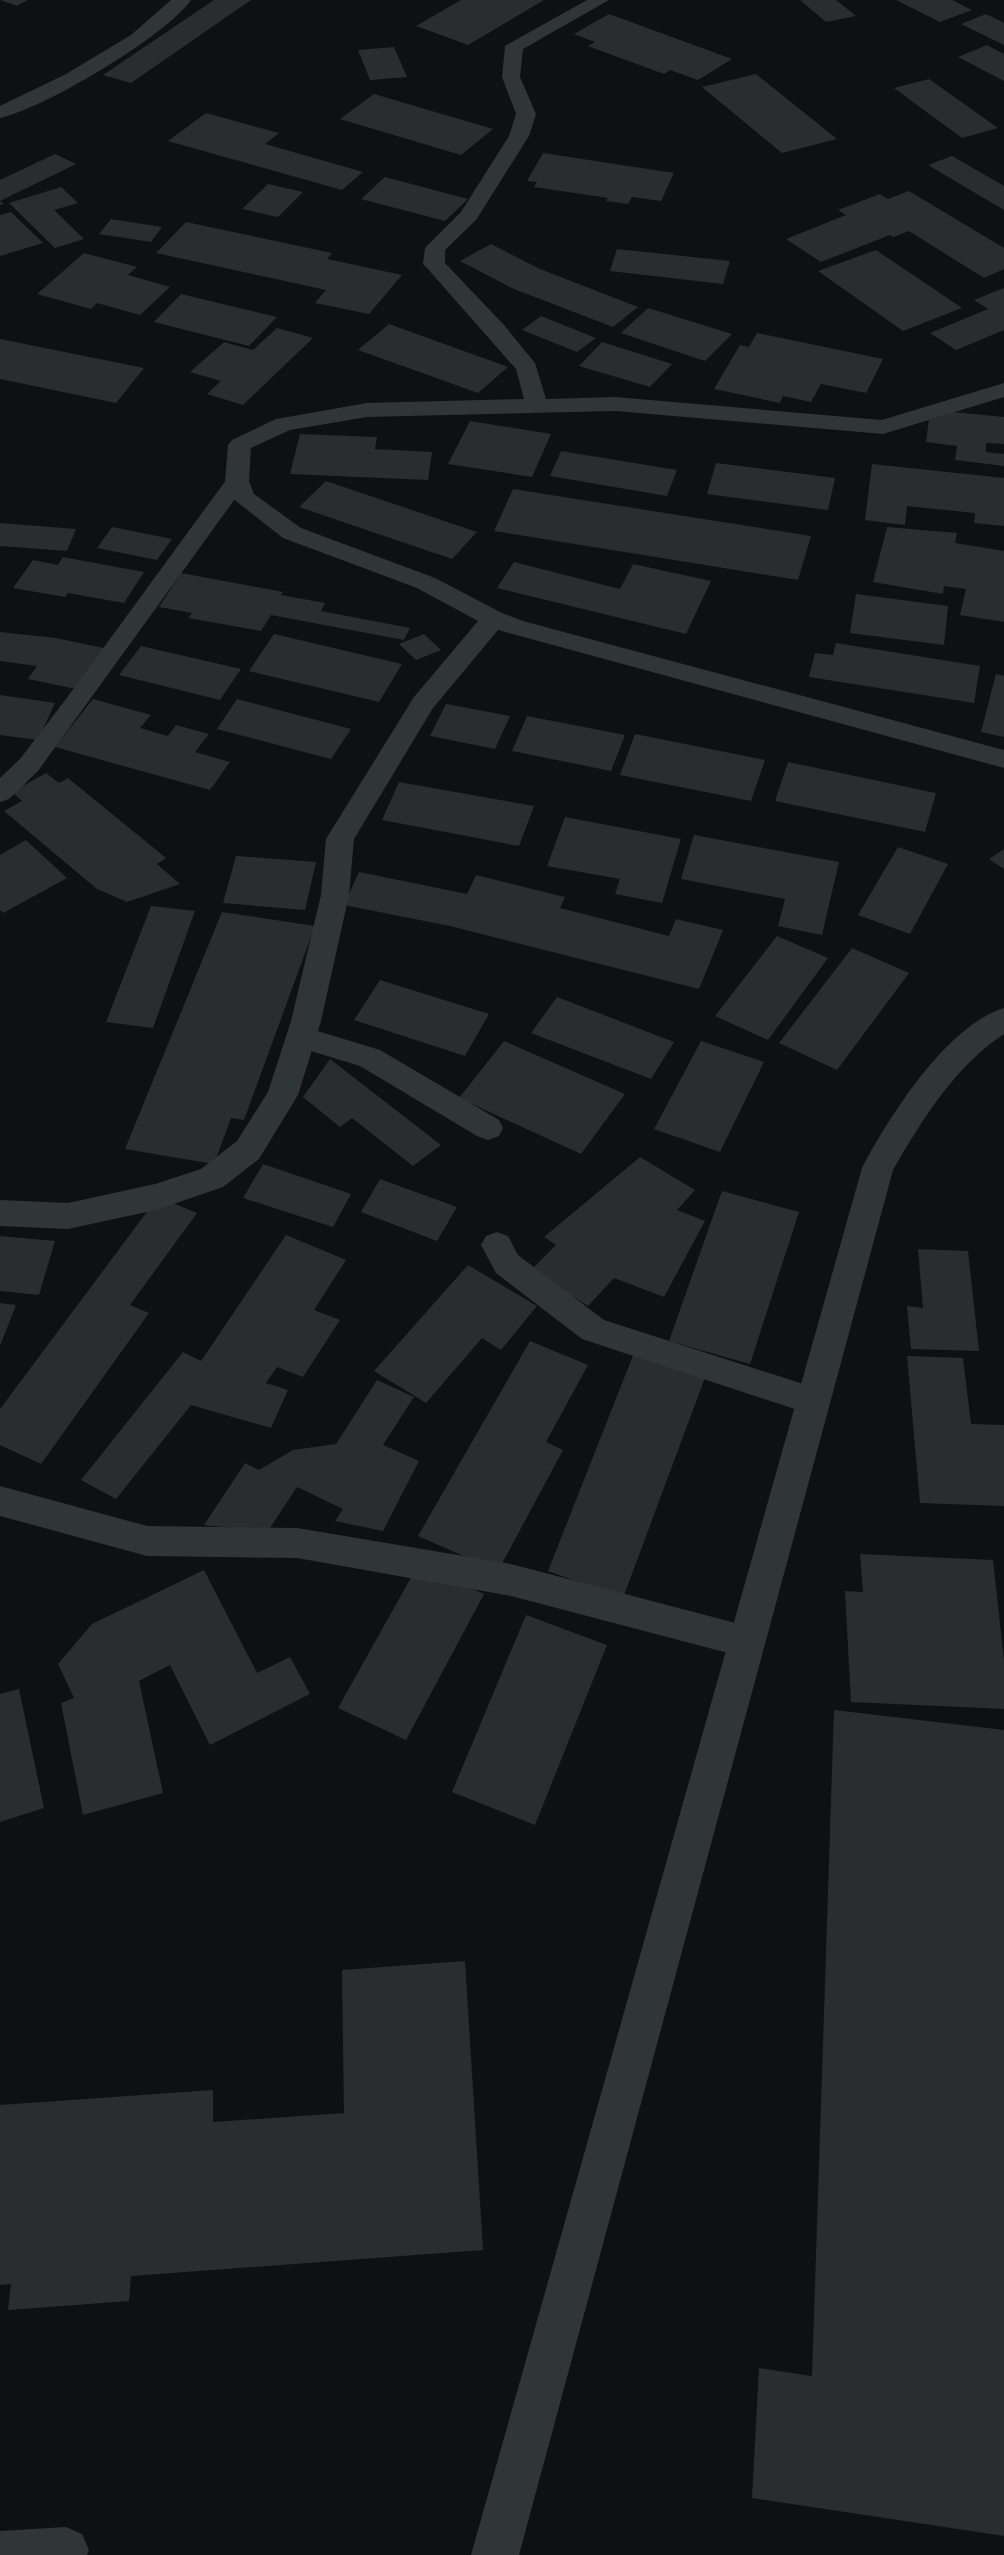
<svg xmlns="http://www.w3.org/2000/svg" width="1004" height="2555" viewBox="0 0 1004 2555" font-family="'Alegreya Sans',sans-serif">
<style>
.building{fill:#2a2d2d}
.lines{fill:none;stroke-linecap:round;stroke-linejoin:round}
.lane{fill:#303536;fill-rule:evenodd}
.street{fill:#303536;fill-rule:evenodd}
</style>
<rect width="100%" height="100%" fill="#0f1011"/>
<!-- building -->
<path class="building" d="M0,0h28l-11,6z
M214,0h37l-120,83 -28,-8z
M461,0h83l-76,45 -52,-19z
M800,0h36l20,16 -30,6z
M896,0h56l20,10 -32,12z
M609,14l123,45 -34,21 -28,-10 -6,4 -76,-28 7,-4 -21,-8z
M986,14l18,9v22l-43,-21z
M987,45l17,9v27l-46,-24z
M394,47l13,30 -37,3 -12,-30z
M756,74l81,65 -55,14 -80,-66z
M929,79l69,49 -36,10 -68,-50z
M374,94l119,35 -32,26 -121,-36z
M206,113l73,20 -14,11 98,28 -21,18 -174,-49z
M543,153l131,20 -13,28 -29,-4 -4,7 -22,-3 2,-3 -74,-11 3,-5 -10,-1z
M55,154l21,10 -76,37 4,3 -4,1v-25z
M952,156l52,30v24l-76,-45z
M385,177l83,22 -23,22 -84,-22z
M268,184l35,8 -25,25 -36,-8z
M61,187l17,16 -24,7 30,29 -29,9 -46,-45z
M909,191l95,57v21l-20,9 -75,-47 -16,6 -3,-2 -69,27 -35,-23 60,-24 -8,-5 42,-16 8,5z
M11,212l32,31 -43,13v-41z
M111,219l51,8 -11,15 -52,-8z
M186,222l146,31 -5,6 75,16 -33,39 -54,-11 11,-13 -170,-37z
M491,244l49,25 98,38 -25,20 -99,-38 -54,-28z
M617,249l113,12 -7,23 -113,-13z
M876,250l86,58 -59,23 -85,-60z
M84,253l53,14 -9,8 42,12 -30,28 -43,-12 -6,6 -54,-15z
M1004,288v42l-48,20 -26,-17 58,-24 -14,-9z
M181,294l96,23 -28,29 -95,-24z
M648,308l84,26 -27,27 -84,-28z
M541,316l55,22 -19,14 -55,-22z
M389,324l119,43 -30,26 -120,-43z
M277,328l36,10 -70,67 -36,-11 14,-13 -31,-9 34,-30 29,8z
M757,333l126,26 -17,34 -45,-9 -10,18 -28,-6 -3,7 -66,-14 26,-44 9,2z
M0,339l144,29 -28,35 -116,-24z
M602,342l70,22 -22,23 -71,-21z
M953,412l51,5v27l-18,-1v9l18,2v12l-49,-6 2,-14 -31,-4 3,-23z
M470,421l81,13 -19,43 -84,-13z
M300,434l77,3 -2,12 57,3 -4,28 -138,-6z
M561,451l116,19 -10,26 -117,-20z
M716,463l119,15 -7,32 -121,-16z
M872,464l132,14v48l-30,-3 1,-10 -68,-7 -2,19 -40,-5z
M326,481l151,51 -25,27 -153,-52z
M513,489l298,47 -13,44 -304,-49z
M0,523l76,6 -9,22 -67,-5z
M112,527l60,12 -15,21 -60,-12z
M887,527l70,6 -2,10 49,8v71l-44,-7 6,-26 -22,-3 -1,8 -70,-12z
M63,557l81,15 -20,31 -56,-10 -3,4 -52,-9 20,-28 25,5z
M514,562l106,27 13,-25 78,17 -25,53 -189,-46z
M181,573l102,19 -2,3 44,8 -4,8 89,17 -6,12 -133,-25 -10,16 -73,-13 4,-5 -33,-6z
M856,594l92,12 -4,39 -94,-12z
M0,632l56,6 52,11 -27,41 -53,-11 9,-13 -37,-5z
M274,634l128,30 -23,38 -130,-31z
M424,634l17,16 -25,10 -17,-16z
M836,643l144,23 -6,37 -165,-26 6,-24 18,2z
M141,646l100,23 -21,31 -101,-25z
M996,674l8,2v61l-23,-5z
M0,695l55,8 -17,37 -38,-5z
M93,699l58,16 -11,13 28,8 8,-11 33,9 -14,18 35,10 -20,28 -155,-43z
M237,699l114,30 -20,30 -114,-30z
M446,704l64,12 -15,33 -65,-13z
M527,716l98,19 -14,36 -99,-20z
M635,734l130,26 -14,41 -131,-26z
M788,762l148,31 -11,39 -150,-31z
M46,773l13,10 9,-5 98,80 -9,6 23,20 -53,18 -30,-13 -93,-78 18,-10 -10,-9z
M399,782l135,24 -15,40 -137,-26z
M565,817l116,22 -19,64 -47,-9 5,-15 -73,-13z
M694,835l145,27 -17,73 -44,-9 7,-27 -104,-20z
M26,840l41,38 -64,35 -3,-3v-55z
M898,847l50,17 -38,70 -52,-19z
M1004,849v20l-15,-10z
M236,856l80,6 -11,48 -82,-7z
M359,872l108,22 9,-19 89,22 -5,11 109,28 7,-17 47,11 -24,59 -249,-63 -106,-21z
M151,906l44,5 -42,117 -47,-6z
M222,912l93,14 -71,194 -13,-2 -17,46 -89,-15z
M777,936l51,22 -60,82 -53,-24z
M852,948l57,25 -72,97 -58,-27z
M380,980l109,34 -24,42 -111,-36z
M557,997l117,45 -23,37 -120,-46z
M504,1041l121,53 -44,60 -122,-56z
M701,1041l63,21 -44,90 -66,-23z
M330,1059l49,38 62,48 -28,21 -61,-48 -12,9 -37,-30z
M640,1157l55,33 -18,20 28,11 -41,76 -50,-19 -26,28 -57,-36 25,-25 -12,-8z
M263,1164l88,30 -18,33 -90,-29z
M380,1179l77,28 -20,34 -76,-29z
M722,1191l77,21 -49,152 -81,-23z
M158,1197l39,16 -67,92 19,8 -108,151 -41,-19v-36z
M286,1235l60,25 -32,50 26,10 -37,57 -26,-10 -11,16 22,7 -17,38 -80,-23 -75,94 -35,-19 102,-128 18,9z
M0,1236l55,5 -16,54 -39,-4z
M918,1249l50,2 11,100 -68,-2 -4,-43 16,2z
M468,1265l69,41 -36,44 -19,-12 -56,65 -52,-32z
M0,1303l16,2 -16,41z
M530,1341l58,24 -42,77 17,8 -65,121 -80,-35z
M634,1353l72,22 -83,223 -75,-27z
M907,1356l56,2 8,66 33,1v81l-84,-3z
M377,1380l37,17 -31,48 36,16 -36,70 -48,-10 8,-12 -46,-22 -29,44 -64,-6 41,-62 14,7 34,-20 43,-6z
M860,1554l133,6 11,100v49l-153,-7 -6,-111 18,1z
M418,1565l66,29 -78,146 -68,-32z
M204,1570l53,103 33,-16 20,37 -100,51 -40,-80 -31,16 24,112 -80,22 -22,-112 13,-5 -16,-34 34,-40z
M526,1615l81,30 -72,180 -83,-33z
M19,1689l25,119 -44,14v-128z
M834,1710l170,20v806l-252,-38 7,-130 53,8z
M465,1961l18,289 -352,26 -2,25 -121,9 3,-26 -11,1v-180l213,-15v32l131,-9 -2,-143z"/>
<g class="lines">
<!-- lane -->
<path class="lane" d="M237,474l8,2 3,5 -210,290 -29,28 -9,3v-24l20,-19 46,-60 163,-223z
M301,1026l79,24 119,70 4,8 -4,8 -11,4 -11,-4 -117,-70 -69,-21 -4,-8 4,-8z
M497,1232l11,4 10,19 86,65 221,71 4,10 -4,10 -12,4 -231,-76 -86,-66 -15,-28 5,-9z
M0,1486l147,40 150,2 214,36 236,62 13,4 5,12 -5,12 -13,4 -236,-62 -214,-38 -150,-2 -147,-40z
M66,2527l16,7 7,16 -2,5h-87v-24z"/>
<!-- street -->
<path class="street" d="M171,0h20c-25,36 -148,109 -191,118v-12l66,-32 65,-39z
M587,0h22l-86,49 -3,28 16,37 -7,22 -53,84 -31,30v13l59,62 31,38 11,36 69,-2 267,23 122,-37v14l-121,37 -268,-23 -248,6 -77,13 -39,18 -2,33 5,13 47,34 134,50 67,35 21,8 481,129v18l-506,-138 -65,78 -79,131 -5,56 -28,126 -23,74 -39,64 -36,28 -67,23 -88,19 -68,-3v-26l68,3 87,-19 46,-15 36,-28 31,-49 23,-71 30,-126 5,-56 88,-142 64,-76 -61,-33 -134,-50 -51,-40 -7,-17 3,-36 4,-5 44,-21 91,-16 157,-4 -8,-30 -89,-101 -4,-4 2,-16 36,-36 48,-76 7,-22 -14,-37 3,-31z
M1004,1008v26c-49,32 -82,86 -111,136l-374,1385h-48l391,-1387c27,-51 84,-142 142,-160z"/>
</g>
</svg>
